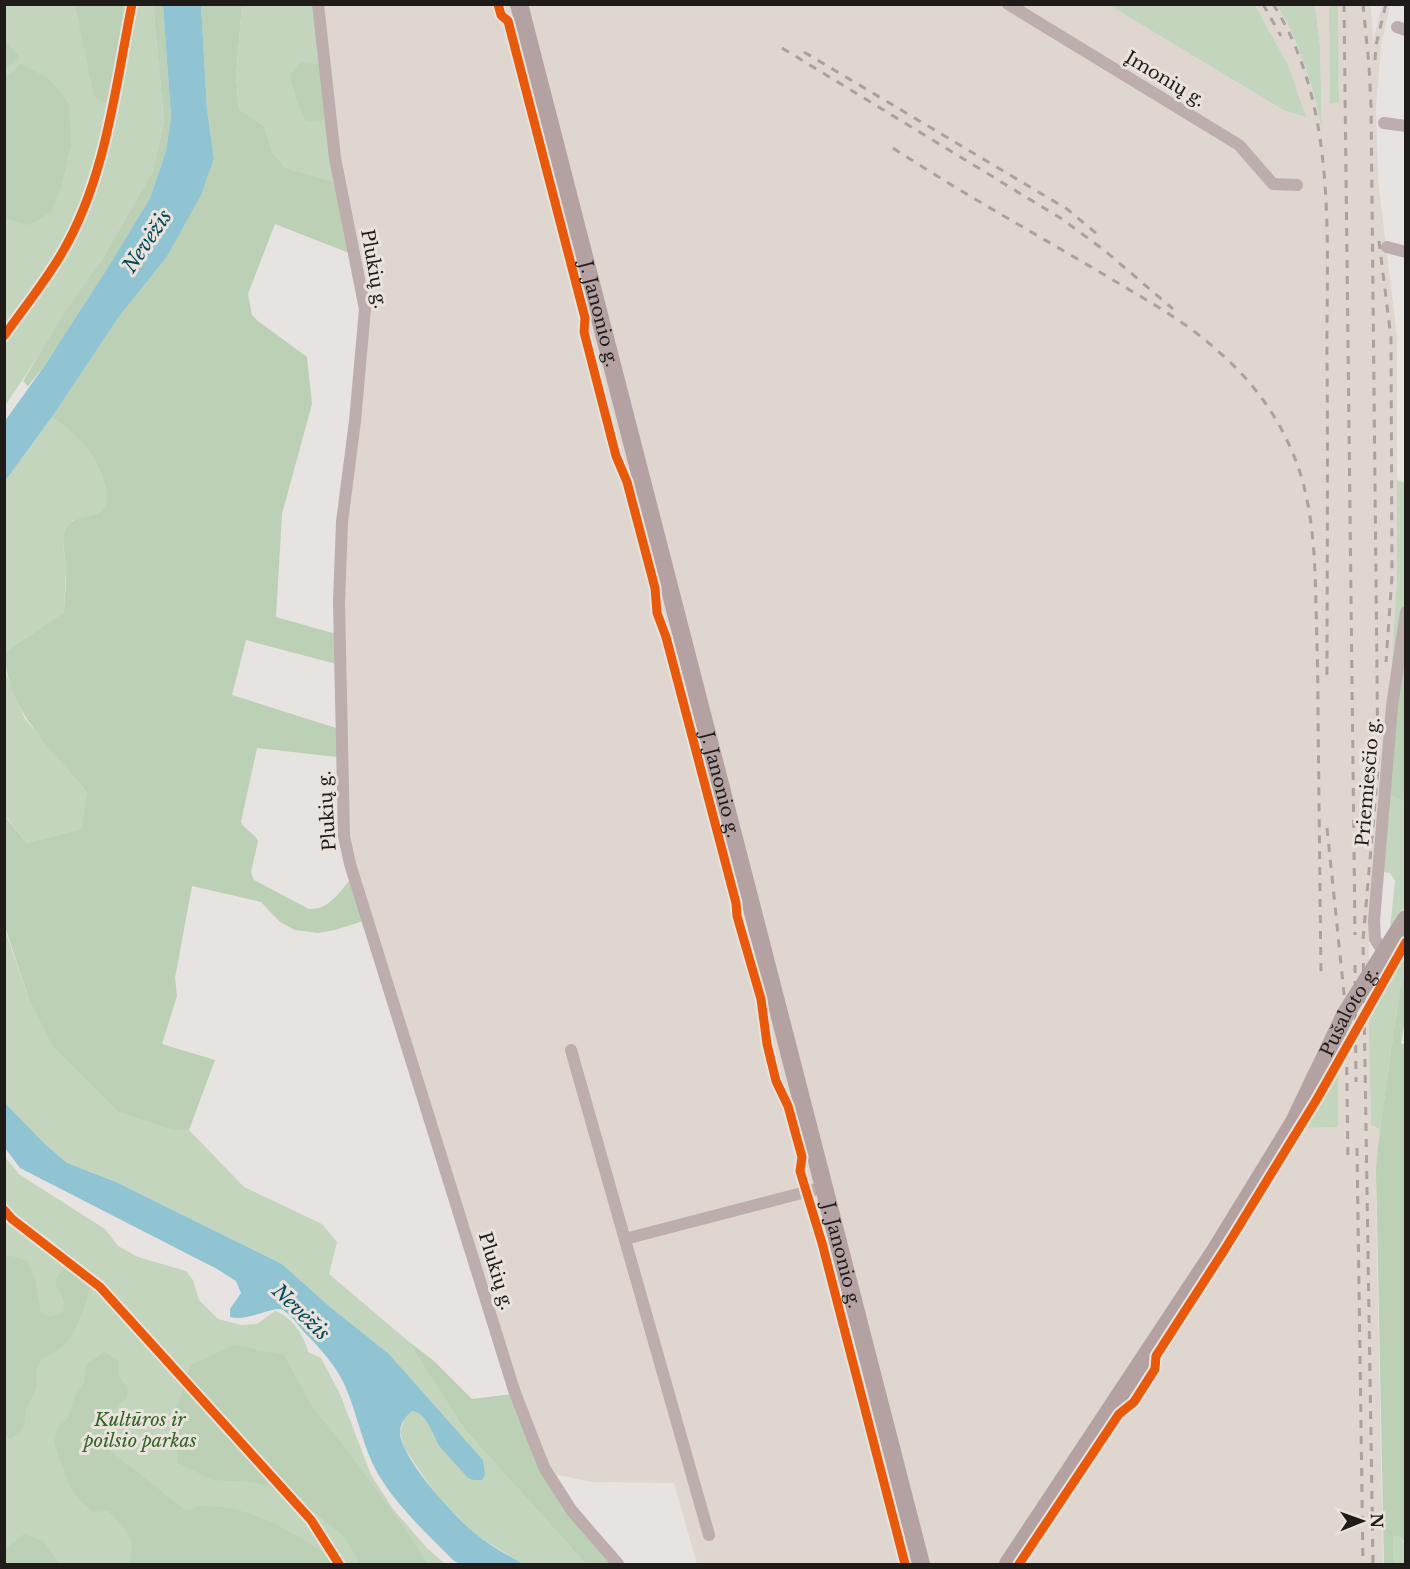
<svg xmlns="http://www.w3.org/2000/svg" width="1410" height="1569" viewBox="0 0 1410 1569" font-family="'Libre Baskerville',serif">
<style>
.built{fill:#ded6cf}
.green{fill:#c4d5bd}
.forest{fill:#bcd0b5}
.water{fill:#90c4d2}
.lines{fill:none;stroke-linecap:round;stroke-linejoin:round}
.minor{stroke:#bdadad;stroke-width:12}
.secondary{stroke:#b4a2a2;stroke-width:18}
.rail{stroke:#aba2a0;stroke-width:3;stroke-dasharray:8 8;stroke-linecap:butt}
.cycleway-casing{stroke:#eae3dd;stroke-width:13}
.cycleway{stroke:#e8590c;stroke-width:9}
.labels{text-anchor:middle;stroke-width:6;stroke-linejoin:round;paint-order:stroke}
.street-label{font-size:18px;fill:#1e1b19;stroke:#eae3dd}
.park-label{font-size:18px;font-style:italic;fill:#306525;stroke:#eae3dd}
.water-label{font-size:20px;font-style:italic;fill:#014958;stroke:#eae3dd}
</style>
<rect width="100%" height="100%" fill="#e7e3e0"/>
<!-- built -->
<path class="built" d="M315,5h794l176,106 20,6 -17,-52 -33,-60h22l20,38 11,29 14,53 -2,-78 -5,-42h14l1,99 9,-1 -1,-98h33l2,37 9,-37h8l-9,41 -5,60 2,74 19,157v241l-8,133 -20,206v45l-29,43 -31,63 -1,60 30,-1 1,-92 29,-49 3,138 9,5 -4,68 7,367h-686l-23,-81 -81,-1 -50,-10 -193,-592 -10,-36 -3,-21 -1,-238 25,-262z"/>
<!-- green -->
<path class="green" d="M4,5h149l11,116 -11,50 -52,90 -96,145z
M242,5h73l20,177 -49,-14 -14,-16 -7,-25 -26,-18 -3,-33z
M1109,5h146l33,60 18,52 -21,-6z
M1277,5h38l5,42 2,83c-8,-44 -22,-87 -45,-125z
M1329,5h9l1,98 -9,1z
M52,417c10,8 21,15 30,24 9,10 31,51 24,65 -5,9 -24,12 -34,15l-9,22 3,26 -2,43 -59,40v-171z
M1397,480l9,3v175l-3,1 -5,140 7,2 1,104 -16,23 5,-47 -5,-8 -16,-3 15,-159 8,-133z
M4,669l21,50 62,73 -6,37 -54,14 -22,-28z
M4,927l26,75 22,44 66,66 54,18h17l55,57 78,37 15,18 -8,32 79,67 56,88 122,135h-63l-50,-31 -33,-33 -36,-52 -4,-16 5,-15 7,-6c15,2 21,22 28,35l43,14 -94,-106 -60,-48 -47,-42 -166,-82 -49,-19 -22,-19 -41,-42z
M1405,931v43l-6,20 -19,135 -9,-4 -3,-139z
M1339,1035l-1,92 -30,1 1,-20z
M4,1156l16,19 85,54 13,17 20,11 48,14 7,9 6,20 19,19 23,6 16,-1 18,-13c16,5 30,25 33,41l13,6 19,36 31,81 22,34 34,39 18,16h-440z
M1398,1536l7,7v21h-11l-1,-27z"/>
<!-- forest -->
<path class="forest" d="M75,5h57l-20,102 -18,-11z
M153,5h10l8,112 -5,34 -16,47 -40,66 -65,101 -17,21 -5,-5 42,-69 36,-51 52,-90 11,-50z
M201,5h41l-6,71 3,33 26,18 7,25 14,16 49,14 14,71 -74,-29 -27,70 4,21 6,6 49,36 5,47 -30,110 -6,103 60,17v30l-90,-24 -14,55 104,33 1,29 -80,-9 -16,74c4,8 13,11 17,19l-7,31 3,8 55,29c19,1 29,-15 41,-29l13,41 -28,9 -17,3 -23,-3 -15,-8 -19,-20 -69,-16 -17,92 2,18 -15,48 53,16 -26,70h-17l-54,-18 -66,-66 -22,-44 -25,-75 -1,-112 23,28 54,-14 6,-37c-34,-41 -82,-83 -82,-140l59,-40c1,-13 2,-27 2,-41 0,-14 -6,-29 0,-42 7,-14 24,-10 35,-18 17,-12 -8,-56 -17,-67 -9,-10 -21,-19 -32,-27l66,-99 48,-60 48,-100 -7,-49z
M4,40l16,17 -7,7 -8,4z
M301,61l21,4 6,52 -9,5 -13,-1 -10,-21 -6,-25z
M21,64l27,14 21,25 2,41 -10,44 -10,24 -21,13 -25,-7v-140z
M1403,658h2v143l-7,-2 -10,-8z
M1405,974v47l-4,22 5,2v498l-8,-7 -5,1 1,27h-10l-8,-396 4,-39 19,-135z
M8,1255l19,6 8,19 6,33 9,4 13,-4c0,-3 1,-7 1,-10 -3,-16 -17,-17 -1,-33h7l21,17c-11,29 -16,61 -49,71l-6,13 1,16 -11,22 -2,18 -13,12 -7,-3v-180z
M408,1341l26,20 38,38 39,-5 32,78 69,90 -5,2h-21l-122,-135z
M234,1345l50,10 29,53 30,37 60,81 25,38h-68l-16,-28 -49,-39 -41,-15 -41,-2 -35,-17 -5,-44 18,-54z
M104,1352l14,9 1,16 9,10 -1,11c-22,15 -20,26 -19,51l77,61c6,-1 13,-4 18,-4 49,-1 92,28 131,53l4,5h-209c8,-26 -3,-35 -21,-53l-15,1 -14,-12 -9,-13 -16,-44 4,-16 10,-9 6,-20 10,-15 3,-19z
M24,1534l19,7 16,23h-54v-15z"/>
<!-- water -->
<path class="water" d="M163,5h38l6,104 7,49 -13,37 -35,63 -48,60 -66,99 -47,64v-60l40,-56 65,-101 40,-66 16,-47 5,-34z
M4,1102l41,42 22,19 49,19 166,82 47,42 60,48 94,106 2,15 -3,5h-8l-6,-2c-9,-10 -18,-20 -27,-30 -9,-12 -12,-34 -29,-37 -6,5 -11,11 -12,20 -2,24 54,85 72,100 15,13 34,23 51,33h-64l-6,-4c-27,-27 -55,-53 -75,-86 -15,-26 -20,-58 -32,-86 -8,-20 -26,-40 -41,-55 -6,-7 -14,-18 -22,-23 -8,-5 -35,12 -53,7v-8l11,-16 -5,-12 -19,-12 -197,-101 -15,-20z"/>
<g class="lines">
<!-- minor -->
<path class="minor" d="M318,4l17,154 30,151 -10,112 -13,101 -3,80 5,234 6,28 164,526 22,57 9,22 27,42 46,53
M1008,4l231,141 34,39 24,1
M1397,27l9,3
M1384,123l22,3
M1387,247l19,5
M1384,953l-9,-14 -1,-18 18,-215 14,-94
M571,1050l138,485
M625,1239l200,-52"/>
<!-- secondary -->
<g class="secondary">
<path id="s1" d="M519,4l402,1560"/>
<path id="s2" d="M1008,1564l207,-313 79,-129 52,-109 60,-94"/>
</g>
<!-- rail -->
<path class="rail" d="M1263,4l18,32
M1273,4c66,103 53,239 54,355 1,106 0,212 0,319
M1344,4l11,931
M1363,4l6,61 2,41 7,662 -15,172 10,624
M782,48l280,171 42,31 69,59
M804,52l263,157 30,25
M1375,60l1,-15 10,-41
M893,148c70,46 143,86 215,129 38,23 79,45 112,76 30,26 55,59 71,96 22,49 24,105 25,158 1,35 2,70 2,105 1,89 2,177 3,266
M1379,241l12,97 1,239 -6,85
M1327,828l19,185 2,150
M1355,965l1,117
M1357,1148l6,416"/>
<defs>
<path id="cycleway" d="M498,4l3,11 7,6 77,297 -1,14 32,124 11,26 28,106 2,25 9,24 70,266 1,13 24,83 6,45 9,37 12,25 14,51 -2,14 22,72 83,321
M4,336c20,-28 41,-54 58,-83 44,-75 53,-164 70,-249
M4,1210l8,9 88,68 211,233 28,44
M1019,1564l100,-150 15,-12 21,-33 1,-13 69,-107 92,-150 89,-157"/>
</defs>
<!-- cycleway casing -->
<use href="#cycleway" class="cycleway-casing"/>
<!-- cycleway -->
<use href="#cycleway" class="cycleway"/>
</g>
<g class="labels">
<!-- street labels -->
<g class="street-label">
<text transform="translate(1165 79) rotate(31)" y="6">Įmonių g.</text>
<text transform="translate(374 269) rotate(80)" y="6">Plukių g.</text>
<text dy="6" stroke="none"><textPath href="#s1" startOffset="320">J. Janonio g.</textPath></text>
<text transform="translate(1368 782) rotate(-85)" y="6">Priemiesčio g.</text>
<text dy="6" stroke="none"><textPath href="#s1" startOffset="806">J. Janonio g.</textPath></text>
<text transform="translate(327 811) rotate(-94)" y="6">Plukių g.</text>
<text dy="6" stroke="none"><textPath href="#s2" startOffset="650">Pušaloto g.</textPath></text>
<text dy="6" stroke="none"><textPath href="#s1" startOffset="1292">J. Janonio g.</textPath></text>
<text transform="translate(496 1271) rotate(73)" y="6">Plukių g.</text>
</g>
<!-- park labels -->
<g class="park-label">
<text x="140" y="1426">Kultūros ir<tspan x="140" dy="21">poilsio parkas</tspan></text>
</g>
<!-- water labels -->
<g class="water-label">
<text transform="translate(147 241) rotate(-56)" y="7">Nevėžis</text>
<text transform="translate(301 1312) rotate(44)" y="7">Nevėžis</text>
</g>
</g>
<!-- border -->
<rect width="1410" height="1569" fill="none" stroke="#1e1b19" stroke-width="12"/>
<!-- north arrow -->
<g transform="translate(1362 1521) rotate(89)" stroke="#eae3dd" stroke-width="4.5" paint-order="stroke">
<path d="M0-4.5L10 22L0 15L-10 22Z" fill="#1e1b19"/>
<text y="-9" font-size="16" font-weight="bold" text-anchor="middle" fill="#1e1b19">N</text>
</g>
</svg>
